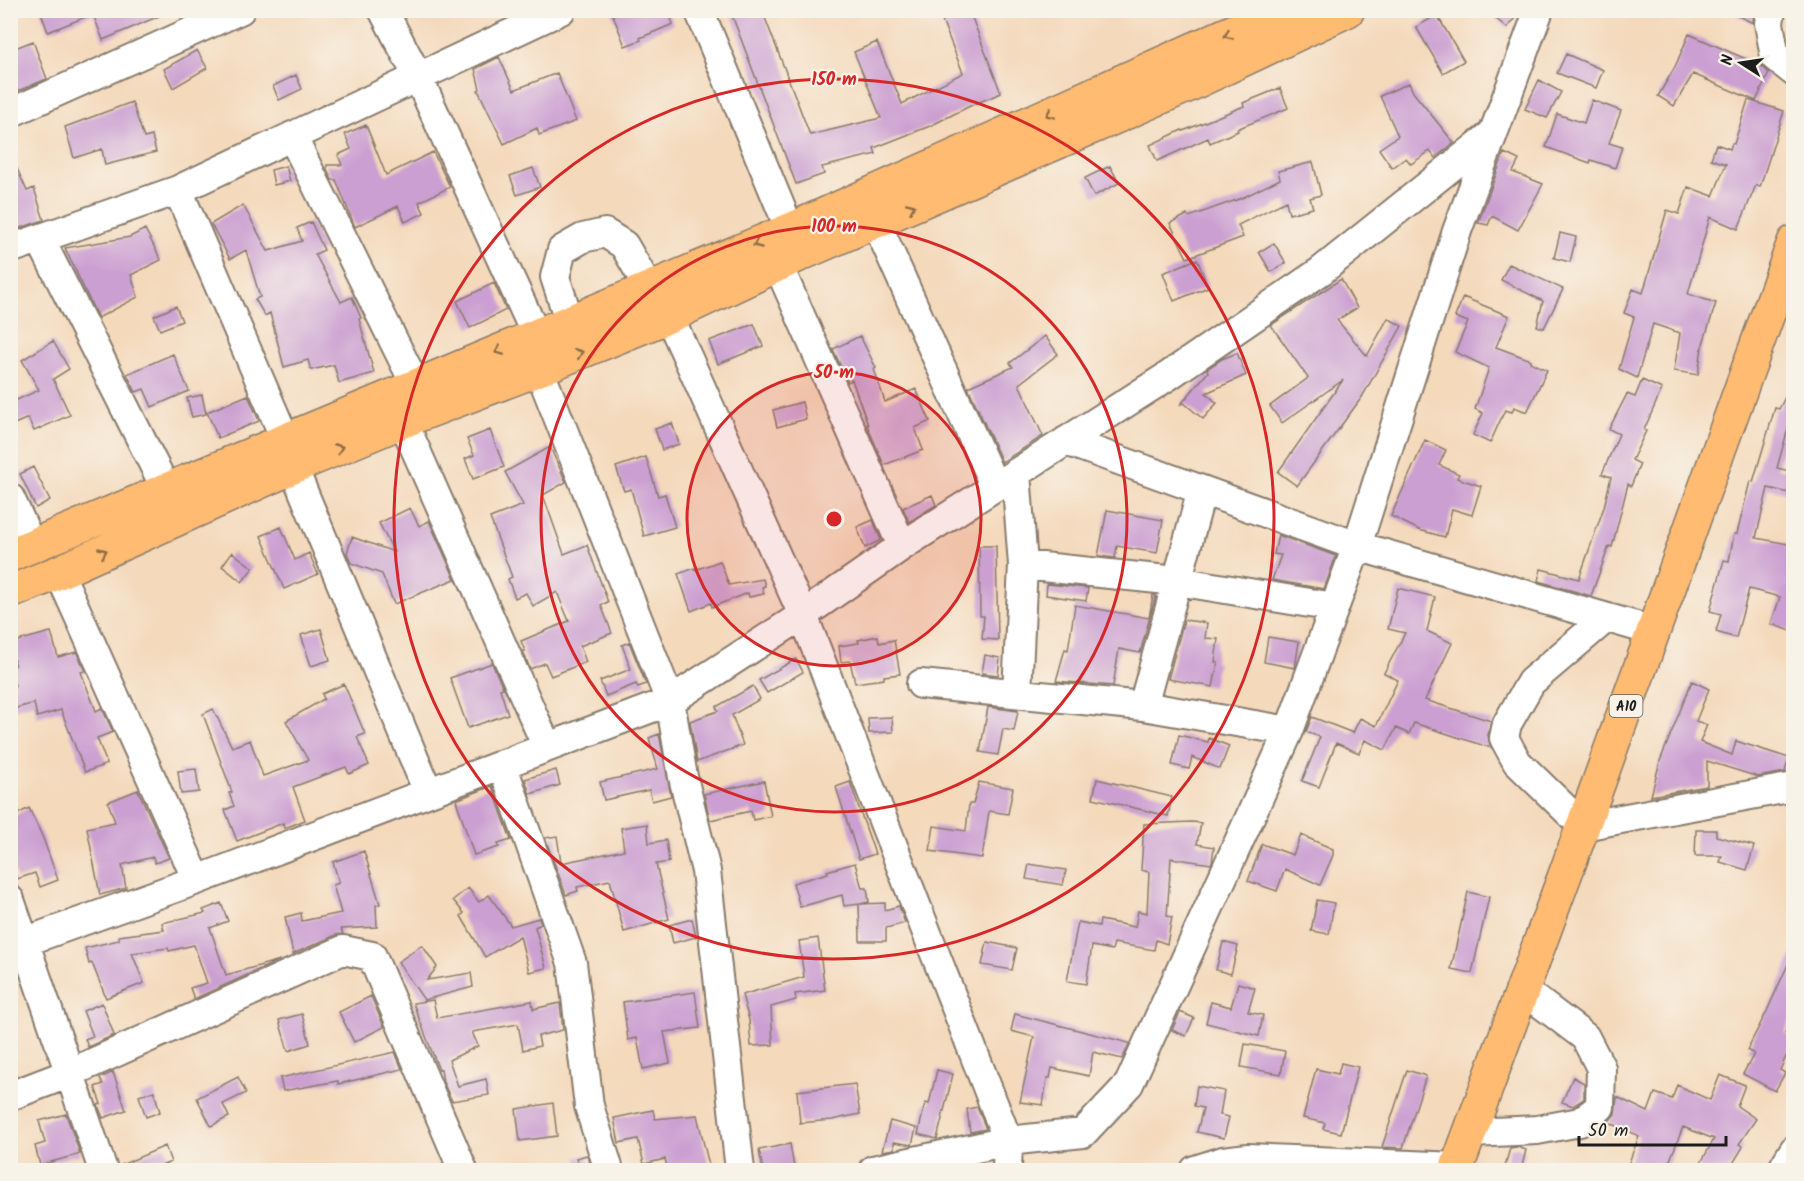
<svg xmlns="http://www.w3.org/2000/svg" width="1804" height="1181" viewBox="0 0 1804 1181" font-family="Kalam,sans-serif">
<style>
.building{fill:#cb9fd1}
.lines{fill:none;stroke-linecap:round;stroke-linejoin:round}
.minor-casing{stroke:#887a6c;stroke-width:32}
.major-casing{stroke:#887a6c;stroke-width:36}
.highway-casing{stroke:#887a6c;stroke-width:36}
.minor{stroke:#fff;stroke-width:28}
.major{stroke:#febb71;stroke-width:33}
.highway{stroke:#febb71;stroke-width:33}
.oneway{stroke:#8d6c46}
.ring{fill:none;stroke:#d62828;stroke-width:3}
.labels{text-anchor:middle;stroke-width:4.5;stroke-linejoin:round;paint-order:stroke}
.shield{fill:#f7f3e8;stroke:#5e5c59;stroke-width:1.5}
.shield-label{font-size:14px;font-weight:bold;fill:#1c1c1c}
.centre{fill:#d62828;stroke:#f7f3e8;stroke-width:3}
.ring-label{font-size:18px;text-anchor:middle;font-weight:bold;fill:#d62828;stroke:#f7f3e8;stroke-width:4.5;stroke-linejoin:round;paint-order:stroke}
</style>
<rect width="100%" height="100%" fill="#f7f3e8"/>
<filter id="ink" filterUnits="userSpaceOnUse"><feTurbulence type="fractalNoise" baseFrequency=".0167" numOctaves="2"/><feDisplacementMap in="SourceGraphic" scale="12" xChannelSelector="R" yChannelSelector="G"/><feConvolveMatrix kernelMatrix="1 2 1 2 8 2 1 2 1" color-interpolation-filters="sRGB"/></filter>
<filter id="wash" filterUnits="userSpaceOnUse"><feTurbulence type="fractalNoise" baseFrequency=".008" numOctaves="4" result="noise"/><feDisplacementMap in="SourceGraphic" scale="24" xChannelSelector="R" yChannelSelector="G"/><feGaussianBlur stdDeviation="1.35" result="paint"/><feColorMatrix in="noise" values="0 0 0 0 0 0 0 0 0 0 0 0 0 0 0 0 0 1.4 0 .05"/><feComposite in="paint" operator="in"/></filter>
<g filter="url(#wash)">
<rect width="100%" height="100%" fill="#f4d9bb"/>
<g id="blocks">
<!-- building -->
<path class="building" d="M40,10h131v1l-68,29 -10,-26 -45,18z
M611,10h57l5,14 -33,14 1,2 -16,6z
M730,10h32l48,125 71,-17 -27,-66 23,-10 25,62 61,-31 -25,-63h31l32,83 -29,12 -42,21 -56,22 2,6 -54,13 2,7 -28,10z
M1486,10h35l-14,18z
M1726,10h28l-1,13z
M1437,15l27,46 -21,12 -27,-46z
M1689,34l73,32 7,7 -13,28 -63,-27 -19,32 -16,-10 17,-29z
M33,41l14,38 -37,15v-44z
M197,50l10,18 -34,20 -9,-19z
M1566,54l37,16 -7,18 -39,-15z
M499,57l15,33 43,-17 19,48 -37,14 -2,-7 -33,16 -26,-54 2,-1 -5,-20z
M296,75l6,14 -23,11 -6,-14z
M1539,80l22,12 -14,26 -22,-9z
M1409,83l4,9 41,51 -19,15 -5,-7 -19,13 -5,-6 -14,10 -13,-19 19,-13 -18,-40z
M1280,88l8,20 -51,21 1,2 -28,12 -2,-5 -51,23 -7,-16 32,-15 1,1 61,-25 -1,-3z
M1592,100l29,11 -12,32 13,4 -7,21 -24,-8 -1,3 -44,-16 11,-33 27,9z
M1748,100l36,11 -24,76 -4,-2 -18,44 -28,-12 -22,77 28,9 -14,44 -4,28 -24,-4 6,-38 -27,-9 -16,54 -18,-9 15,-52 -10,-4 9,-24 10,4 24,-83 12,4 9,-27 25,9 13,-32 -15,-5 5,-15 14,5 2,-6 2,1z
M132,102l12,36 8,-2 4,16 -51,13 -3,-16 -28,9 -9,-31z
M366,125l20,50 47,-23 17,35 -31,15 5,11 -19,9 -7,-16 -43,21 -19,-47h-4l-5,-11v-4h15l-4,-10 13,-6 -6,-15z
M10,153l17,38 7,-3 10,32 -27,9 -7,-22z
M1504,153l15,7 -6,12 30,12 -25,46 -26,-14 -4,9 -10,-2z
M1313,162l8,33 -11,3 3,10 -24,6 -3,-13 -48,24 5,12 -56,21 -17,-35 17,-8 2,2 53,-19 38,-19 -2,-8z
M286,166l4,15 -16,4 -3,-15z
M1110,166l9,17 -25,13 -9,-18z
M533,168l7,19 -23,8 -7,-19z
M243,205l25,46 34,-10 -5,-13 14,-6 13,28 -9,4 26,48 11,-5 9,21 -2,1 15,54 -35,10 -5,-18 -23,5 -3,-10 -24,7 -14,-54 -5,3 -10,-17 5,-2 -14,-47 -16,9 -19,-35z
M145,229l16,31 -30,15 7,22 -40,21 -33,-70 65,-11z
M1560,233l16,4 -6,25 -16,-4z
M1274,243l12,20 -15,9 -12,-20z
M1197,259l11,28 -34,14 -11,-28z
M1509,264l54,25 -19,39 -7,-2 6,-25 -42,-21z
M1341,279l16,29 -20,12 30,36 21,-38 14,8 -40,71 -65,89 -19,-14 65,-92 -61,43 -12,-17 38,-28 -37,-53z
M494,283l12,27 -36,18 -13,-27z
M1463,297l46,19 -13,31 35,13 -1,2 17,8 -20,42 -13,-5 -2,5 -7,-2 -15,33 -17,-8 10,-22 -8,-4 14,-41 -34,-16 13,-30 -13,-5z
M176,306l6,15 -22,9 -6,-14z
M754,324l9,22 -45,18 -9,-23z
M860,336l16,32 -2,1 11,33 31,-13 14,32 -15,7 8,22 -39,15 -17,-40h1l-16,-45 -4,2 -15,-33z
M1045,336l13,18 -39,30 24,52 -41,26 -34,-75 45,-20 -3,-4z
M53,341l16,28 -16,10 17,36 -36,16 -6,-13 -18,8v-23l29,-13 -17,-30z
M1237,353l9,22 -40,18 11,10 -14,16 -19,-16 -3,1 27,-32 -1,-3 15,-10z
M173,354l16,37 -37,16 -8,-18 -8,3 -9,-18z
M1642,380l20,9 -18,41 2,1 -14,29 8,4 -9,22 -3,-2 -16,63 -3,-1 -18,50 -53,-15 3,-12 38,10 25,-72 7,-30 -9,-3 17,-40 -10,-5 18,-35 8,3z
M1793,382l1,25 -17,61 17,4v22l-26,-6 -12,50 38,7v87l-23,-8 9,-27 -31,-8 -13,49 -20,-6 5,-18 -11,-3 14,-51 5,1 5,-27h3l13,-53 3,1 22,-74 4,1z
M202,395l4,19 -14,3 -5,-19z
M248,395l11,26 -41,17 -11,-26z
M802,402l4,17 -29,8 -4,-17z
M672,423l7,21 -17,6 -7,-21z
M490,430l14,37 -31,12 -8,-20 9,-4 -7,-16z
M1425,440l21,10 -7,15 20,9 -2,4 24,8 -9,29 -20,-6 -7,28 -26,-7 -28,-14z
M550,447l16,35 -23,13 21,59 23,-9 21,57 -7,3 11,28 -32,13 6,16 -35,14 -6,-13 -15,6 -7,-18h2l-4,-10 48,-20 -12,-29 -24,14 -7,-13 -11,5 -7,-19 4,-2 -22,-59 33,-13 -18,-33z
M646,457l12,39 7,-2 10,33 -31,9 -13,-47 -7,2 -8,-24z
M33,467l17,33 -14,8 -16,-34z
M932,495l4,10 -27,17 -6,-14z
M410,508l9,18 10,-5 26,58 -61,25 -12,-30 -31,-11 -4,-10 5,-16 42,15 -15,-29z
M1107,510l56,10 -6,33 -40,-7 -2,12 -17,-2z
M873,520l8,20 -16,8 -8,-21z
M281,527l14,33 14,-7 9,21 -34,15 -23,-53z
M1278,535l58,21 -12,33 -52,-9 9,-25 -7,-1z
M979,546h17l2,94 -16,-1 2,-23h-4z
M232,552l21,16 -11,14 -20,-16z
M720,561l9,24 34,-6 2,7 -3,1 2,7 -15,3 -1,-4 -36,14 -1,-4 -20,8 -13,-37 17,-6v2z
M1047,584l41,4 -2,13 -40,-6z
M1398,588l37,9 -8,34 25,12 -27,57 66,21 -3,14 3,13 -77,-25 -5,11 -13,-6 -11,22 -20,-10 -6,13 -23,-10 -17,44 -17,-6 18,-44 -14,-5 6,-15 41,16 7,-15 16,8 22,-46 -14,-7 21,-40 -17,-4z
M1153,595h3l-16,58 -21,-4 -6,37 -57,-5 9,-32 3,1 7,-45 74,13z
M1184,620l23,3 -2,15 13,1 -3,23h3l-5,25 -45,-8z
M321,629l9,31 -19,6 -10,-31z
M51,632l7,25 19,-5 8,19 -4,1 15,39 6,-3 11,24 -16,6 10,26 -22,8 -24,-62 -24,7 -3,-14 -24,7v-23l5,-1 -5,-16v-3l5,-1 -5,-23z
M878,636l1,7 15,-3 6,34 -16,2v3l-29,4 -5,-22 -9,1 -2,-16 20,-3 -1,-3z
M1268,637l31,5 -4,26 -31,-6z
M629,642l17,42 -8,3 -2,-3 -30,12 -6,-15 31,-12 -9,-24z
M985,655l15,3 -2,17 -16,-2z
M796,659l7,13 -36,21 -8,-13z
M492,663l11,25 -3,1 8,25 -40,14 -18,-50z
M1692,681l17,8 -13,32 11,4 -7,17 32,13 4,-14 53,17 -4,14 -27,5 -51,-16v25l-56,10 9,-35z
M344,684l21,50 -8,3 12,28 -20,9 -3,-7 -53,20 12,33 -20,8 -2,-5 -46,18 -12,-31 9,-4 -5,-13 3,-1 -29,-78 10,-5 19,38 18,-7 13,36 45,-16 -22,-39 38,-22 -2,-5z
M753,686l7,13 -28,16 11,30 -46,17 -7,-41 28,-10 -2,-4z
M988,707l30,4 -4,20 -11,-2 -5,26 -18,-3z
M892,717l1,15 -24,1 -1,-15z
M659,734l12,62 -19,5 -3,-11 -45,10 -4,-18 58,-13 -9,-31z
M1179,735l29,7 1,-4 20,8 -9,23 -28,-12 -3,12 -17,-4z
M196,769l3,23 -18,2 -3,-23z
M556,770l4,15 -30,9 -5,-15z
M1097,779l75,18 -4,19 -75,-18z
M764,781l7,35 -18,4 -2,-9 -41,9 -6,-26z
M850,782l25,72 -16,5 -23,-72z
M979,782l34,6 -5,26 -19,-3 -7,47 -52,-7 4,-25 32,5 3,-27h4z
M492,786l19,54 -13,4 1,3 -25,8 -18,-55z
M138,790l31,68 -14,5 -2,-6 -31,8 4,23 -26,7 -13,-67 28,-6 -7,-20z
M29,808l14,30 15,42 -18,7 -5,-14 -18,6 -7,-20v-41z
M1192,822l9,1 -4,21 17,3 -2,15 -1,2 -40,-6 -4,58 5,1 -5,27 -11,-4 -2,10 -40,-7 -2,7 -20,-4 -6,38 -19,-3 11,-59 21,4 1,-6 35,7 3,-16 9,2 2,-41 -8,-2 3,-46z
M647,824l2,19 17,-3 3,22 -13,2 13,55 -45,13 -14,-52 -33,7 1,4 -12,4 -21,-57 12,-2 4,27 63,-13 -3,-22z
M1696,830h20v6l38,10 -7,24 -27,-8 2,-6h-27z
M1301,835l32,14v6l-13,30 -35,-16 -8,22 -29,-10 14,-37 31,11z
M364,851l16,53 -4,1 1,22 -36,2 2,5 -7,1 -43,19 -8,-37 16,-4 1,8 39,-8 -8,-28 6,-2 -6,-21z
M855,863l7,25h5l2,14 -9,2 25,-1v7l14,-4 6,17 -19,5v13h-26l-1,-37 -15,2 -2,-11 -42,12 -7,-24 35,-10 -1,-2z
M1029,864l37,6 -3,15 -37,-6z
M468,888l11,14 10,-7 22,31 28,-8 2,6 -6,3 11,41 -17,4 -9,-36 -35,21 -24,-41 3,-3 -11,-13z
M1468,892l21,5 -17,76 -21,-4z
M1317,900l17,3 -5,31 -18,-3z
M221,903l7,18 -18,7 16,47 54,-15 -86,39 -4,-11 17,-5 -13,-38 -25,6 -1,-3 -36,5 12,30 -38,15 -14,-35 -3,1 -4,-16 34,-8v-4l45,-6 -2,-7 43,-10 -2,-3z
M692,919l4,18 -23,6 -4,-18z
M818,938l7,52 -30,4 1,6 -25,7 2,38 -22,1 -2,-26 -7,-25 62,-18 -5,-36z
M987,942l30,6 -5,22 -30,-5z
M1223,942l15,4 -7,28 -15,-4z
M422,945l15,22 -10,13 44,-7 2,14 -49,13 -26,-38z
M1794,951v62l-9,20 9,4v2l-14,31 5,3 -10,18 -32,-17 11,-20 -7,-4 20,-39z
M1238,983l17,5 -7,24 15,3 -4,21 -53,-13 5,-21 20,5z
M695,992l5,36 -36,4 6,31 -27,6 -6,-31 -9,2 -5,-38z
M371,996l13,31 -30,15 -15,-30z
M433,1000l4,18 95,-17 1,8 27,-6 3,27 -25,6 2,10 -17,4 -5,-26 -46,8 6,14 -29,14 9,26 28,-7 3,16 -37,6 -9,-19 -2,-13 -2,1 -26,-67z
M102,1003l12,32 -26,12 -3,-8 8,-3 -10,-25z
M1180,1012l14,6 -8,18 -14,-6z
M302,1014l8,30 -22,7 -9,-31z
M1015,1014l114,29 -1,4 -6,12 -29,-7 -4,24 -37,-8 -2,10h-3l-4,27 -23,-3 14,-65 -23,-6z
M1245,1044l40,7 -4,23 -40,-7z
M395,1052l7,17 -64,15v-3l-55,10 -3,-13z
M1341,1063l17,4 -17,66 -18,-4 2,-6 -22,-5 13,-49 22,5z
M937,1070l16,4 -16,65 -19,-5 7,-31 4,1z
M1407,1070l19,6 -23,72 -21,-1z
M113,1072l13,38 -23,8 -5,-13 3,-1 -6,-17 8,-3 -3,-6z
M1720,1075l25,10 -8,21 19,13 -17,25 4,3 -14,23h-32l17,-31 -31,-12 -17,43h-25l-13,-5 11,-29 -31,-14 7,-8 2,-17 31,15 7,-19 17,6 5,-14 33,15z
M238,1077l8,16 -23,11 6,13 -18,9 -14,-28z
M1573,1077l11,6v16l-11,7 -11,-4z
M855,1084l5,30 -28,6 -32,3 -3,-32z
M1197,1086l27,5 -4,24 9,2 -5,21 -27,-6 6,-24 -9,-2z
M154,1091l6,21 -14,5 -7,-21z
M553,1103l4,33 -37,5 -4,-32z
M977,1107l9,22 -16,3 -3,-23z
M653,1110l2,9 42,-4 13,55h-42l-3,-11 -21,5 -6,-25 -19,4 -5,-25z
M66,1114l14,40 -40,11 -5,-19 10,-3 -6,-22z
M890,1121l26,7 -4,17 -18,-3v7l-12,2z
M790,1144l4,23 -31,3 -4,-20z
M165,1146l6,16 -20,8h-32v-4z
M1517,1147l9,3 -5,20h-17l6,-22z
M587,1155l5,15h-10l-6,-12z"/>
</g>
</g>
<g filter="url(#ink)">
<use href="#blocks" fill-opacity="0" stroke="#887a6c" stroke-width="1.5"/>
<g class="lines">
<defs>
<path id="minor" d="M383,10l35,67 118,258 3,34 131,332 13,76 23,94 34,299
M699,10l91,220
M1771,10l-2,13 6,34 19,15
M10,113l230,-103
M292,136l124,250
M178,190l107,249
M876,222l119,265
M40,239l126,250
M10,249l168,-59 383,-180
M778,265l124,281
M669,316l134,299 205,526 -1,29
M570,323l-15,-46 7,-27 21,-12 22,-5 19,12 26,45
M403,421l144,326
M1066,441l291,105 296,85
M293,467l135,325
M1016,473l7,92 -6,128
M10,498l22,48
M1023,565l154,16 157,26
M59,572l138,308
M1606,618l-75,64 -24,42 -3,14 13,24 66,64 211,-39
M921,684l222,22 146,25
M1143,706l59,-216
M502,764l70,199 17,143 20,64
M10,900l93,270
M10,947l187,-67 473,-179 133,-86 99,-69 266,-170 153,-105 170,-136
M10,1096l60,-23 273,-123 29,6 91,214
M1470,1133l67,-3 43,-8 20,-15 1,-39 -16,-31 -62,-47
M873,1170l135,-29 75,-8 46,-49 160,-353 68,-185 100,-315 82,-221
M1195,1170l28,-9 25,-3 210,9
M1782,1170l12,-20"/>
<path id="major" d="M10,555l780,-325 491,-220
M10,592l49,-20 234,-105 110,-46 136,-52 130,-53 134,-63 386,-168 159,-75"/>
<path id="highway" d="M1456,1170l127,-344 211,-584"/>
</defs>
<!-- minor casing -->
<use href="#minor" class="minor-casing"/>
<!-- major casing -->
<use href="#major" class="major-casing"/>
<!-- highway casing -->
<use href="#highway" class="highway-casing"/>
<!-- minor -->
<use href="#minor" class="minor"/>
<!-- major -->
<use href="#major" class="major"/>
<!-- highway -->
<use href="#highway" class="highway"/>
</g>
<!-- one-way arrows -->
<defs><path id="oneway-chevron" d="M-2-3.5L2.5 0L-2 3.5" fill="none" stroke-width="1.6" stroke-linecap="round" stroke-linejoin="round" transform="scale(1.5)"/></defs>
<g class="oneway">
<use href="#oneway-chevron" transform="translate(1228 35) rotate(155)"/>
<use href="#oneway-chevron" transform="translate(1050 114) rotate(156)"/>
<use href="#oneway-chevron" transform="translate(911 207) rotate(-24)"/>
<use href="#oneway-chevron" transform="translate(757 244) rotate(157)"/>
<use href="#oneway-chevron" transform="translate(499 351) rotate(157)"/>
<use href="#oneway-chevron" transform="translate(579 353) rotate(-22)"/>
<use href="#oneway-chevron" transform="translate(339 448) rotate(-22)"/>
<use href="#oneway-chevron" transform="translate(103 552) rotate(-24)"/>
</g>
</g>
<!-- distance rings -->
<circle cx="834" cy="519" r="147" fill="#d62828" fill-opacity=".12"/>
<g class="ring">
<circle cx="834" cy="519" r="147"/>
<circle cx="834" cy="519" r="293"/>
<circle cx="834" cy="519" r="440"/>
</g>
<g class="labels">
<!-- shield labels -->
<rect class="shield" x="1609.5" y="695" width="33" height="22" rx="4.5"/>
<g class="shield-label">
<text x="1626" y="711">A10</text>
</g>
</g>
<circle cx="834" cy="519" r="9" class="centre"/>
<g class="ring-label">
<text x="834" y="85">150 m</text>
<text x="834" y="232">100 m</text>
<text x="834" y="378">50 m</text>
</g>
<!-- margin -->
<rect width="1804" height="1181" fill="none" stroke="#f7f3e8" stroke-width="36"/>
<!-- north arrow -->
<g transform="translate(1741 63) rotate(282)" stroke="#f7f3e8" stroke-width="4.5" paint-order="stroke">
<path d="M0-4.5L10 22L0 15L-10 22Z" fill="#1c1c1c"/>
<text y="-9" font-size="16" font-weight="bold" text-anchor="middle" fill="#1c1c1c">N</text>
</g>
<!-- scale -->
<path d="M1579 1136v9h147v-9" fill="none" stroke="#1c1c1c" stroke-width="3"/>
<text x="1588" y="1136" font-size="18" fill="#1c1c1c" stroke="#f7f3e8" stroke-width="4.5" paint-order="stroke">50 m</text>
</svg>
